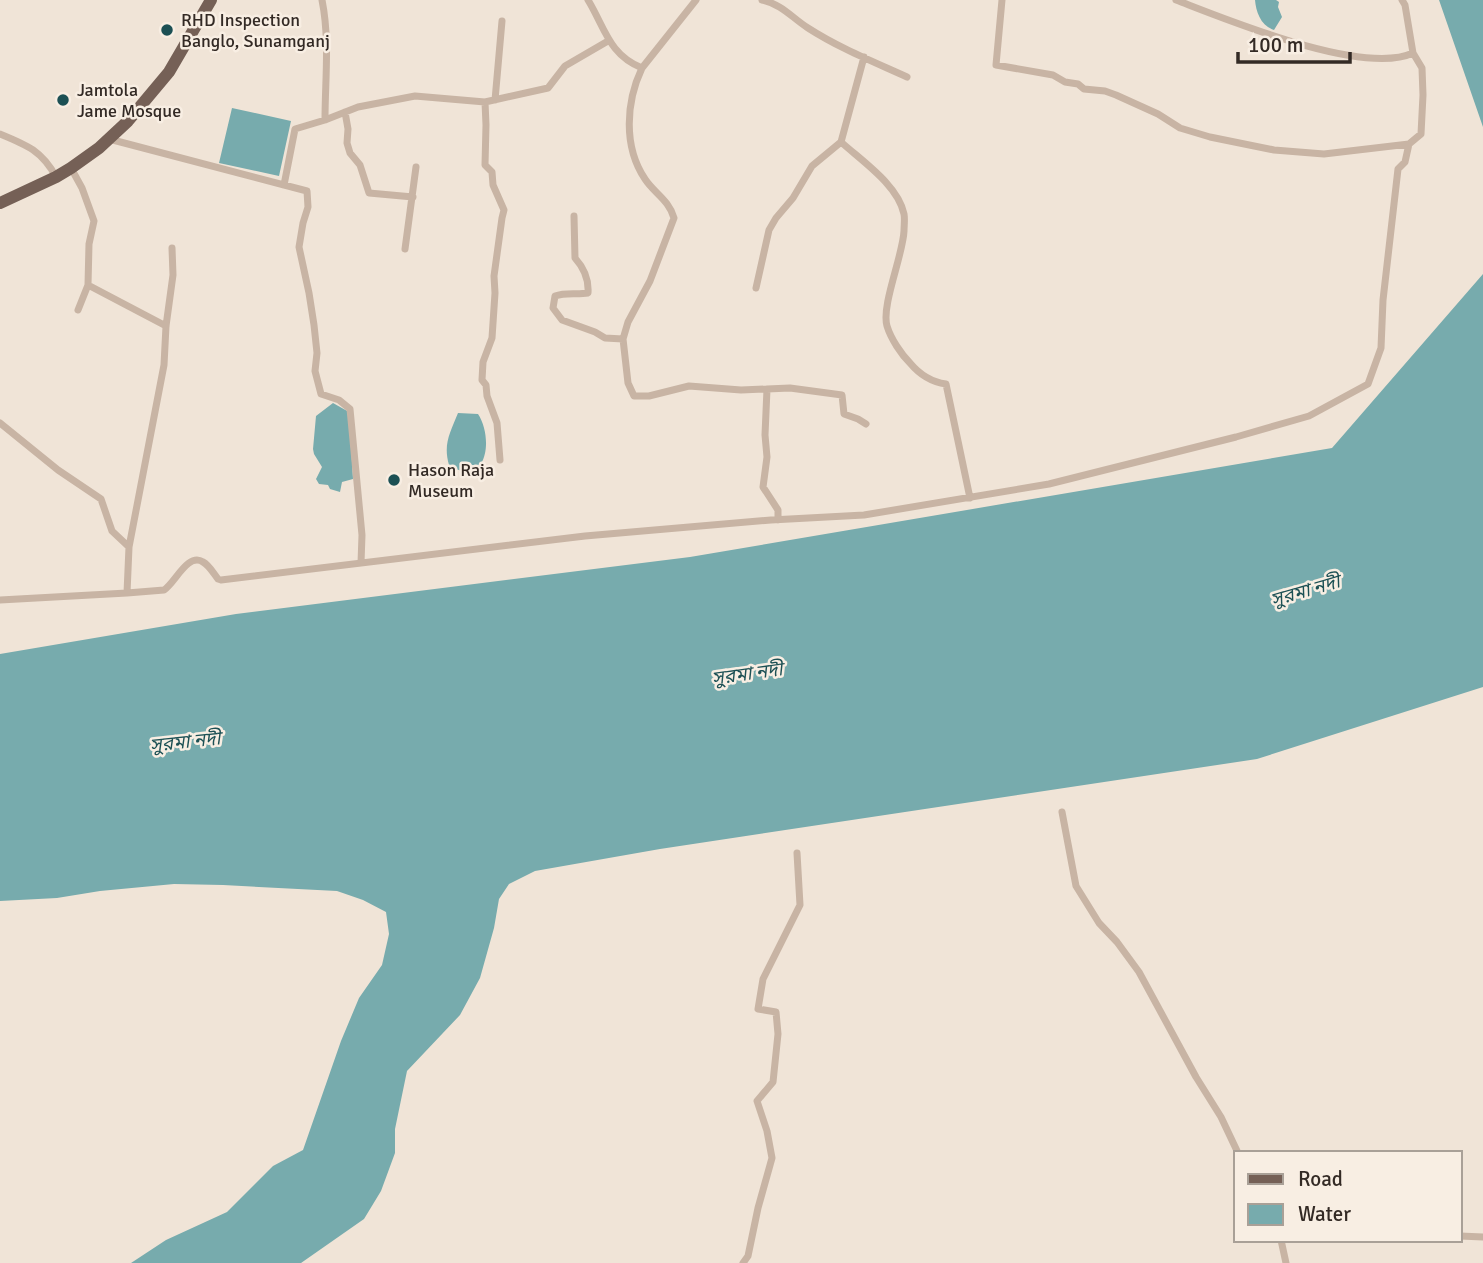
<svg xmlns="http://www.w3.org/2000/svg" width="1483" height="1263" viewBox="0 0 1483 1263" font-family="Signika,'Noto Sans Bengali',sans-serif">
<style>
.water{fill:#77abad}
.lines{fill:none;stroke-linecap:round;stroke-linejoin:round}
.minor{stroke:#c8b4a4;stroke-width:7}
.primary{stroke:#756056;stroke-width:12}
.poi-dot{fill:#1c5054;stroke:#f8eee3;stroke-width:2.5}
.labels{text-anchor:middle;stroke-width:5;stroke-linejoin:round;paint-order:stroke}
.poi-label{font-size:18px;fill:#332a25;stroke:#f8eee3;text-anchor:start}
.water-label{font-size:19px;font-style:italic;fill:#1c5054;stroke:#f8eee3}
</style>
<rect width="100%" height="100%" fill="#f0e4d7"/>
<!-- water -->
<path class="water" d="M1255,0h21l3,2 -1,5 4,10 -8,13c-13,-4 -18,-18 -19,-30z
M1439,0h44v127z
M232,108l59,13 -12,55 -60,-13z
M1483,274v413l-226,72 -597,90 -125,22 -26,13 -10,15 -5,29 -14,50 -20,37 -53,56 -12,58v24l-14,38 -17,28 -63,44h-170l35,-23 61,-28 46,-46 30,-16 38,-109 18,-43 23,-33 7,-31 -3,-22 -23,-12 -26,-9 -114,-6 -49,-1 -74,7 -43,7 -57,3v-247l236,-40 454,-57 642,-109z
M333,403l16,9 4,67 -11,3 -2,10 -10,-3 -2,-4 -9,-1 -3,-5 6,-12 -8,-13 -1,-5 3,-33z
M458,413l20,1c16,24 9,76 -29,51 -6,-21 1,-32 9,-52z"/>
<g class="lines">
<!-- minor -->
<path class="minor" d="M322,0c8,40 3,80 3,120
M588,0c17,28 21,55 54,68
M696,0l-54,68c-16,34 -19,78 3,111 9,14 24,21 29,39l-24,63 -22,41 -5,17 5,44 6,13h15l40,-10 52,4 26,-1
M762,0c21,5 29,17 46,28 31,20 66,34 99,49
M1002,0l-6,65 57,10 12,7 13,2 6,5 21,2 11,4 42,19 22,14 30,9 64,13 50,4 85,-10
M1176,0c52,20 187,76 237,53
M495,100l7,-79
M485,102l1,23 -1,40 7,7 1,13 11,25 -2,8 -8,58 1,17 -3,45 -9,24 -1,18 4,5 1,11 10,27 3,37
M345,112l3,17 -1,14 3,10 10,12 9,28 44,4
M0,134c27,11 42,17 56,43
M109,139l198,52 1,16 -5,16 -4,24 10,46 5,32 3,28 -2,18 6,23 18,6 11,9 12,126 -1,28
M841,142c21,19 57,43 63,72 1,5 0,12 0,17 -1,24 -23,75 -17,95 4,13 14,28 23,37 10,12 21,19 36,21l24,114
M71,168l11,20 12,33 -5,23 -1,41 -10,25
M284,185l11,-56 30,-9 33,-13 57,-11 70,6 63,-14 17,-22 43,-25
M574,216l1,42c9,10 14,21 13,35 -11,2 -22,-1 -33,3l-2,12 9,12 33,12 10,6 18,1
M405,249l11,-82
M88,285l78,41
M756,288l13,-58 7,-12 17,-20 19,-32 29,-24 23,-85
M0,423l58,47 43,29 11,32 17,16 -2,46
M778,520v-10l-15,-23 4,-30 -2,-22 2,-46 23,-1 52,7 2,19 14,5 8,5
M129,547l35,-182 2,-39 7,-51 -1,-27
M0,600l127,-7 37,-3c11,-7 24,-38 39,-28 6,3 11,12 15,17l3,1 364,-44 186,-16 93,-5 185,-31 187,-47 73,-21 59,-32 13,-36 2,-48 15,-131 7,-7 4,-18 12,-10 2,-39 -1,-27 -9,-15 -8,-48 -3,-5
M1062,812l14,74 23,37 18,19 22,30 57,105 25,40 17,36
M1460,1236l23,1
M1281,1240l5,23
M743,1263l5,-7 10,-48 14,-50 -5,-27 -10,-30 16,-19 5,-48 -2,-22 -18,-3 5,-30 37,-74 -3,-52"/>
<!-- primary -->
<path class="primary" d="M0,203l56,-26 15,-9 28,-20 29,-27 41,-49 42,-72"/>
</g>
<!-- markers -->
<g class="poi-dot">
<circle cx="167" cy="30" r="7"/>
<circle cx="63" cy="100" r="7"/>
<circle cx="394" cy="480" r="7"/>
</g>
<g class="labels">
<!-- poi labels -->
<g class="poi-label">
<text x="181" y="26">RHD Inspection<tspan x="181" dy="21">Banglo, Sunamganj</tspan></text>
<text x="77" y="96">Jamtola<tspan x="77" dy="21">Jame Mosque</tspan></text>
<text x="408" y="476">Hason Raja<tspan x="408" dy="21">Museum</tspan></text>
</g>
<!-- water labels -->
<g class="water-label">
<text transform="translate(1305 590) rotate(-16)" y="7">সুরমা নদী</text>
<text transform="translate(747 673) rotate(-8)" y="7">সুরমা নদী</text>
<text transform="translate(185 741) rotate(-6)" y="7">সুরমা নদী</text>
</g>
</g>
<!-- legend -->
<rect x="1234" y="1151" width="228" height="91" fill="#f8eee3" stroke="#a9a097" stroke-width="2"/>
<rect x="1248" y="1174" width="35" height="10" fill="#756056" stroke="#a9a097" stroke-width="2"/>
<text x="1298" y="1186" font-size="21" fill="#332a25">Road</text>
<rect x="1248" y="1204" width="35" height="21" fill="#77abad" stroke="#a9a097" stroke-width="2"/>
<text x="1298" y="1221" font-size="21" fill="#332a25">Water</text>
<!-- scale -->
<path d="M1238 52v10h112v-10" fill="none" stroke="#332a25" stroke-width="3.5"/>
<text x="1248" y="52" font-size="21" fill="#332a25" stroke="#f8eee3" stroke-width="5" paint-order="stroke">100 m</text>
</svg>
